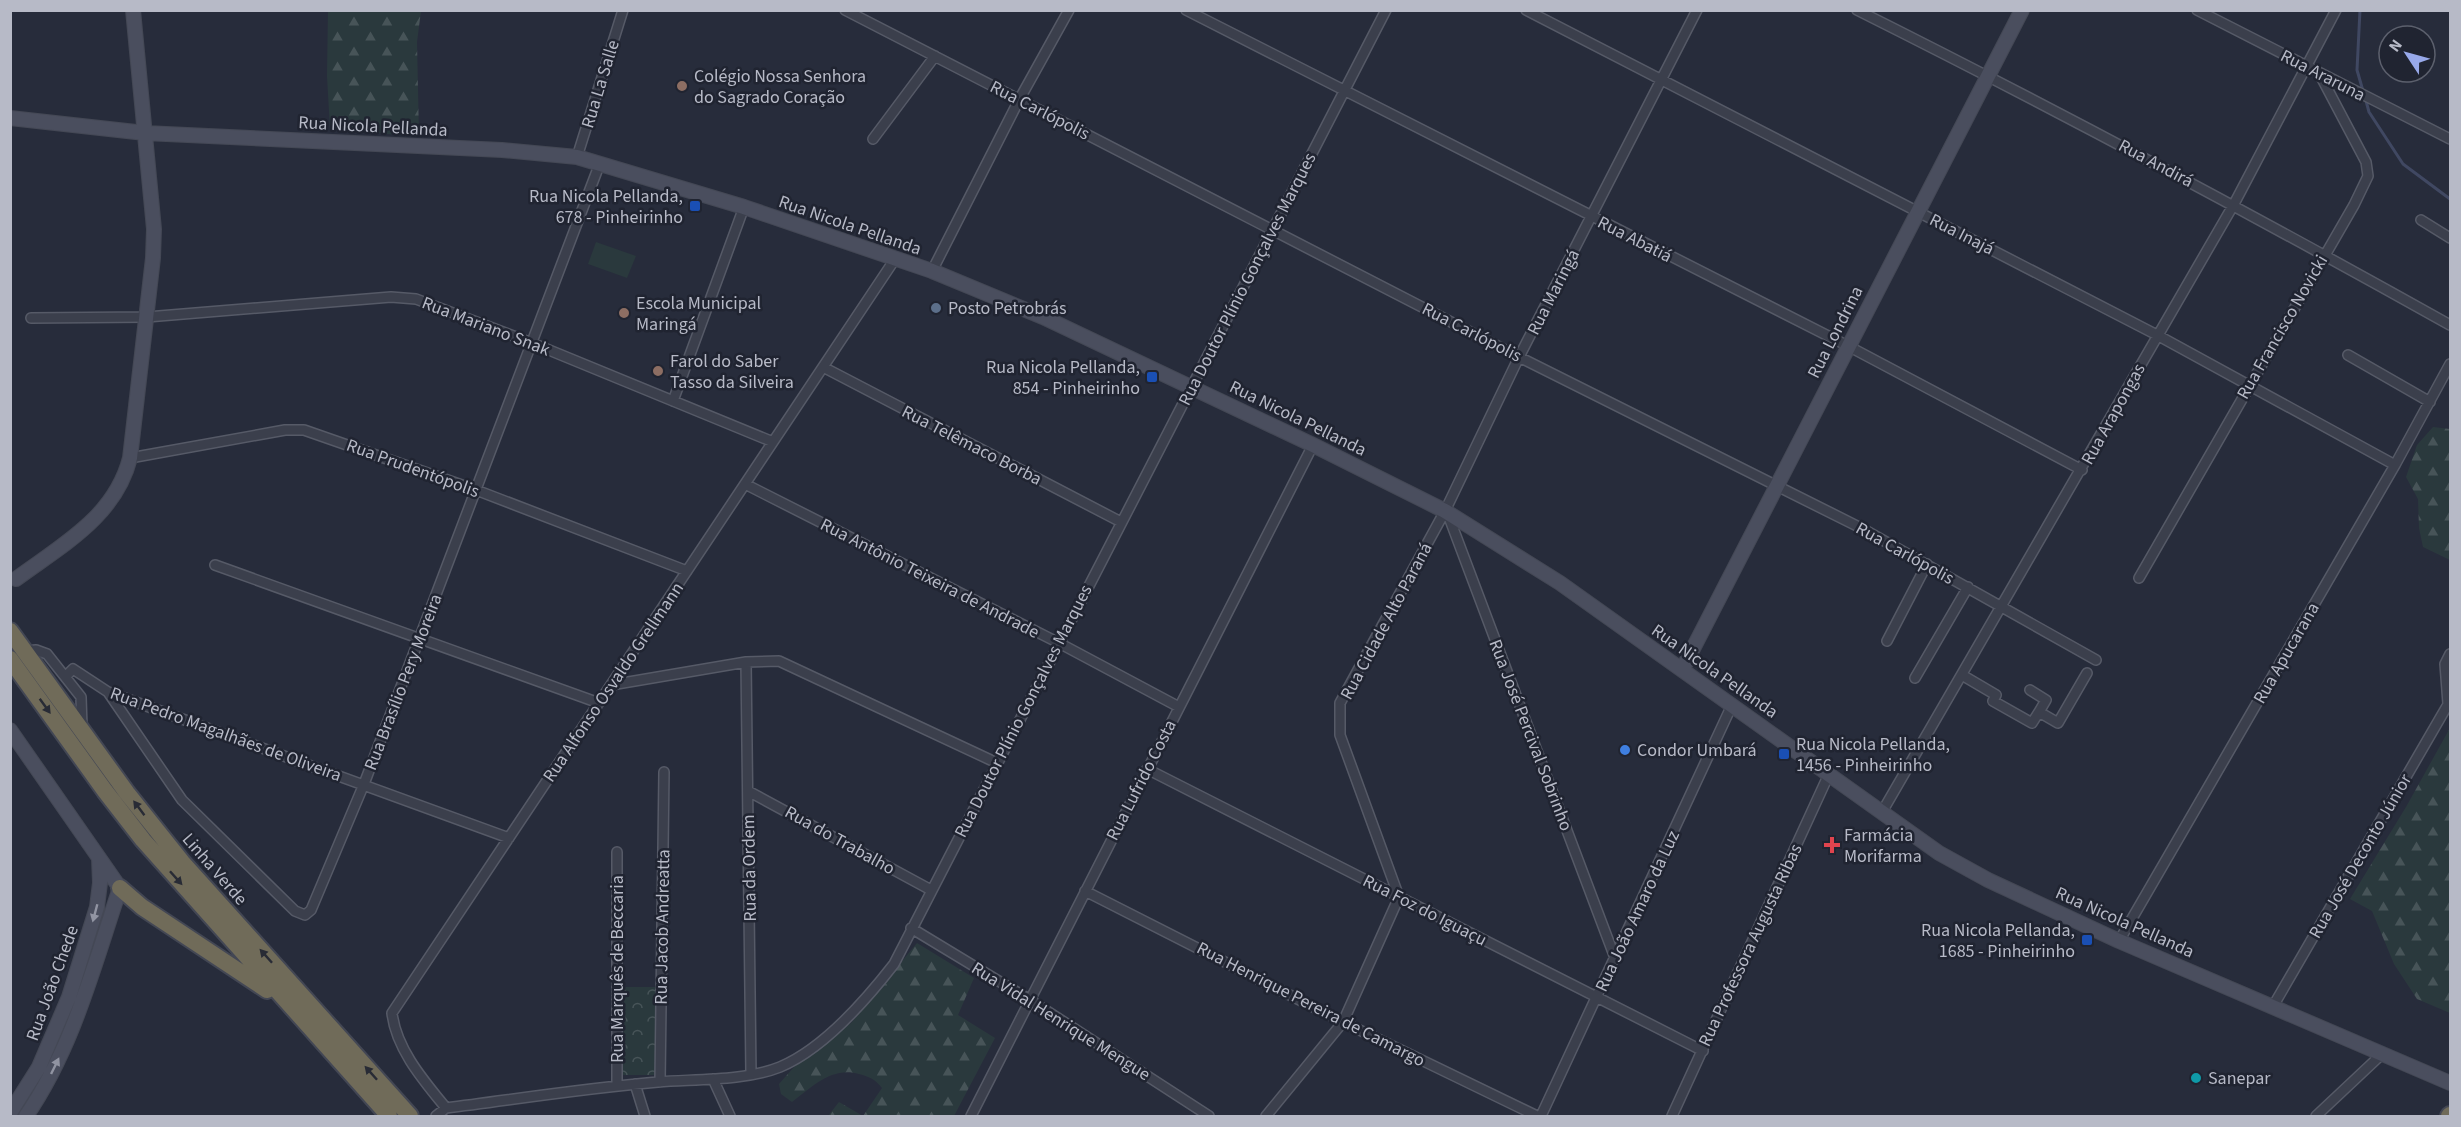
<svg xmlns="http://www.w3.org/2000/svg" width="2461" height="1127" viewBox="0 0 2461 1127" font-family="'Source Sans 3',sans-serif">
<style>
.forest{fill:url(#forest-firs)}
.park{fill:url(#park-crowns)}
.garden{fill:#2a393d}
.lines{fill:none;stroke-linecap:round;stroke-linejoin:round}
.stream{stroke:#404862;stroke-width:3}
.street-casing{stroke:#565a67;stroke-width:12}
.secondary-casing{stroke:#444855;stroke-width:16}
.highway-casing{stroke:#434754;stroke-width:20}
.street{stroke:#3b3f4c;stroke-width:9}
.secondary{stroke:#4a4e5e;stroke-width:14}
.highway{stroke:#706b59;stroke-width:16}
.oneway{fill:#282b35}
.oneway2{fill:#9194a2}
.education-dot{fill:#8d6e63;stroke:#202431;stroke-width:2}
.transit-dot{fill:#1a4fb4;stroke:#202431;stroke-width:2}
.service-dot{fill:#5c6f8a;stroke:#202431;stroke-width:2}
.shop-dot{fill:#3f7fe0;stroke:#202431;stroke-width:2}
.health-dot{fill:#e0444e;stroke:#202431;stroke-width:2}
.culture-dot{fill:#0f9aa8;stroke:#202431;stroke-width:2}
.labels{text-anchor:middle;stroke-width:5;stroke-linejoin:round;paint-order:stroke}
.street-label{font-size:18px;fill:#b7bac7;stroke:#202431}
.poi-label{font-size:18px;fill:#b7bac7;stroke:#202431;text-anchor:start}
</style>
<defs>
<pattern id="forest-firs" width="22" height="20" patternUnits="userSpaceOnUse" patternTransform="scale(1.5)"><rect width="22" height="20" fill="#2a393d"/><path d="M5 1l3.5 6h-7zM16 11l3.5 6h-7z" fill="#475458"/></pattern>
<pattern id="park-crowns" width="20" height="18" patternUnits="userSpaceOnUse" patternTransform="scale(1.5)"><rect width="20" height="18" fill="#2a393d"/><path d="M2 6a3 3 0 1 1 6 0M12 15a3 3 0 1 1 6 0" fill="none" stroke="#475458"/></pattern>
</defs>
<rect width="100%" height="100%" fill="#272c3b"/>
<!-- forest -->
<path class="forest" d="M328,11h93l-4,31 2,95 -89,-9 -3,-52z
M2433,427l17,2v131l-27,-13 -4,-19 -1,-29 -12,-22 11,-32z
M2450,728v285l-33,-14 -23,-35 -22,-53 -22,-12 56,-92z
M917,943l57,35 -16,37 37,23 -41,78h-126l11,-14 24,14 19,-28c-7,-9 -12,-11 -23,-14 -27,-8 -47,13 -67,28l-11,-8 -2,-10 23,-26 49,-35z"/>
<!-- park -->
<path class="park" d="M624,987h34l-1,88h-34z"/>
<!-- garden -->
<path class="garden" d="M596,242l40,14 -9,22 -39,-14z"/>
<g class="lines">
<!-- stream -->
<path class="stream" d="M2360,10l-3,60 6,21
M2365,97l4,15 34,52 47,35"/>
<defs>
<path id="street" d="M845,10l674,347 344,172 233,131
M1186,10l662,336 234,124
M1526,10l631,325 238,130
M1857,10c200,100 398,206 593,315
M2197,10l253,129
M873,139l62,-83
M577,157l46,-147
M2421,220l29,18
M932,271l87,-171 50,-90
M31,318l116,-1 244,-20 25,2 116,44 241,99
M2348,355l82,47
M823,367l298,155
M673,401l71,-194
M130,458l155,-28h19l172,60 211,81
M745,484l314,159 120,64
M1447,512l168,446
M215,565l384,138
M2139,578l215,-373 14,-29 -2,-14 -47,-89
M1887,641l40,-77
M25,651l11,-1 11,4 34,43 1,30
M746,662l5,412
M1962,675l34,20 -3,6 39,22 7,-11 19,11 29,-50
M66,676l7,-7 35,23 401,146
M1915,678l53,-91
M611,685l135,-23 33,-1 218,102
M2030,690l16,10 -7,12
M108,692l74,108 113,111 10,4 6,-5 53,-126 236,-621
M2448,704l-3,-40 5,-10
M1147,769l556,282
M748,791l183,99
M1882,812l352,-608 102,-194
M1085,891l258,131 194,94
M911,928l119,72 179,116
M2119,941l276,-476 55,-101
M2272,1008l178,-307
M713,1079l17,37
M660,1082l4,-310
M635,1084l10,32
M617,1086v-234
M446,1108c-22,-27 -50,-59 -54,-95l503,-754
M436,1116l10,-8c71,-9 141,-20 212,-26 38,-3 87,-1 122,-15 43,-18 86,-67 114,-103l492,-954
M971,1116l342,-671
M1266,1116l77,-94 56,-125 -59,-162v-32l105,-192 74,-154 178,-347
M1541,1116l191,-411
M1672,1116l157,-342
M2316,1116l66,-62"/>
<path id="secondary" d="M10,118l135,15 357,17 75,7 167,50 188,64 111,46 270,128 132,66 115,72 379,270 49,27 131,61 331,142
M16,579c46,-34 99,-62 114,-121l23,-200 1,-29 -21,-219
M1682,670l340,-660
M10,730l110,158c-26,77 -47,160 -94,228
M10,1113l29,-46 30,-70 28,-90 3,-24 -1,-25"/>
<path id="highway" d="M10,631l117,162 55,69 228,254
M10,659l95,132 38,49 246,276
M120,888l22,19 125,83
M2449,1116l1,-1"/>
</defs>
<!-- street casing -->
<use href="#street" class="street-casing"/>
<!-- secondary casing -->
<use href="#secondary" class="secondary-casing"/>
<!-- highway casing -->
<use href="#highway" class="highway-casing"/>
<!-- street -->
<use href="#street" class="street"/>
<!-- secondary -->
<use href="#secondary" class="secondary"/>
<!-- highway -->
<use href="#highway" class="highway"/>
</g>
<!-- one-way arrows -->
<defs><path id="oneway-solid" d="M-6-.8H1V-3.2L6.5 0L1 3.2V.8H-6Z" transform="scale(1.5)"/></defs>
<g class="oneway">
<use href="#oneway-solid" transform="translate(45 706) rotate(54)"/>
<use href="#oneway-solid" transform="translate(139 808) rotate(-127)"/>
<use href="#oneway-solid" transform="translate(176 878) rotate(48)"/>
<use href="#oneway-solid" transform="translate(266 956) rotate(-132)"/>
<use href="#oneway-solid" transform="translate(371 1073) rotate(-132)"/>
</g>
<g class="oneway2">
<use href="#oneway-solid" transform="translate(95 913) rotate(105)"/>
<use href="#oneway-solid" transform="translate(55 1066) rotate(-64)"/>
</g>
<!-- markers -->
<g class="education-dot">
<circle cx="682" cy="86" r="6"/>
<circle cx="624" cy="313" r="6"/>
<circle cx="658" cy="371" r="6"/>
</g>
<g class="transit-dot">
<rect x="689" y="200" width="12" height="12" rx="3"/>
<rect x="1146" y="371" width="12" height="12" rx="3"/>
<rect x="1778" y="748" width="12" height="12" rx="3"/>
<rect x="2081" y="934" width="12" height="12" rx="3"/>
</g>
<circle class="service-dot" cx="936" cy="308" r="6"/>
<circle class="shop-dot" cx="1625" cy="750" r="6"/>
<path class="health-dot" d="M1829 836h6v6h6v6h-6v6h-6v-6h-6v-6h6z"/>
<circle class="culture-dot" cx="2196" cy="1078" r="6"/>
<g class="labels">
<!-- street labels -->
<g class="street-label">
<text transform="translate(2323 75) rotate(27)" y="6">Rua Araruna</text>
<text transform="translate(600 84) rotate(-73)" y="6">Rua La Salle</text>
<text transform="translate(1040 110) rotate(27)" y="6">Rua Carlópolis</text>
<text transform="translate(373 126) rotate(3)" y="6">Rua Nicola Pellanda</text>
<text transform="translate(2156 163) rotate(28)" y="6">Rua Andirá</text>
<text transform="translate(850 225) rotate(19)" y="6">Rua Nicola Pellanda</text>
<text transform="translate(1962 234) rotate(27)" y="6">Rua Inajá</text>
<text transform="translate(1635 239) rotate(27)" y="6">Rua Abatiá</text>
<text transform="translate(1247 279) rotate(-63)" y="6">Rua Doutor Plínio Gonçalves Marques</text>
<text transform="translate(1553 292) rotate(-63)" y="6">Rua Maringá</text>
<text transform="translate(486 326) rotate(21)" y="6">Rua Mariano Snak</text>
<text transform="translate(2282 327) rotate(-60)" y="6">Rua Francisco Novicki</text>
<text transform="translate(1472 332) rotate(27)" y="6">Rua Carlópolis</text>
<text transform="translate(1835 332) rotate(-63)" y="6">Rua Londrina</text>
<text transform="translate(2113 414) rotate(-61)" y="6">Rua Arapongas</text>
<text transform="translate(1298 418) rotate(26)" y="6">Rua Nicola Pellanda</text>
<text transform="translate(972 445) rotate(27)" y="6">Rua Telêmaco Borba</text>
<text transform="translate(413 468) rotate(20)" y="6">Rua Prudentópolis</text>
<text transform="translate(1905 553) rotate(29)" y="6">Rua Carlópolis</text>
<text transform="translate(930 578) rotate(27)" y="6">Rua Antônio Teixeira de Andrade</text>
<text transform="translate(1386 621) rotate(-62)" y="6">Rua Cidade Alto Paraná</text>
<text transform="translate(2286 653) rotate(-60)" y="6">Rua Apucarana</text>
<text transform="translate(1715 671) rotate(35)" y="6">Rua Nicola Pellanda</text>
<text transform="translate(403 682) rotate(-69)" y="6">Rua Brasílio Pery Moreira</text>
<text transform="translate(613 682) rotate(-56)" y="6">Rua Alfonso Osvaldo Grellmann</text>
<text transform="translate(1023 711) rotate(-63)" y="6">Rua Doutor Plínio Gonçalves Marques</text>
<text transform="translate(226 734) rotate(20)" y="6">Rua Pedro Magalhães de Oliveira</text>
<text transform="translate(1531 735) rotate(69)" y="6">Rua José Percival Sobrinho</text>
<text transform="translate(1141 780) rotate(-63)" y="6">Rua Lufrido Costa</text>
<text transform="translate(840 840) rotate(29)" y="6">Rua do Trabalho</text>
<text transform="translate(2360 856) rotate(-60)" y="6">Rua José Deconto Júnior</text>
<text transform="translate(749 868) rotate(-91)" y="6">Rua da Ordem</text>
<text transform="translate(215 869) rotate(49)" y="6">Linha Verde</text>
<text transform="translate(1425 910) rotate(27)" y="6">Rua Foz do Iguaçu</text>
<text transform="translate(1637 911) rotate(-65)" y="6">Rua João Amaro da Luz</text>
<text transform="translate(2125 922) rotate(24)" y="6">Rua Nicola Pellanda</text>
<text transform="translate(662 927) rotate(-89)" y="6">Rua Jacob Andreatta</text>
<text transform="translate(1750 945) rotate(-65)" y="6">Rua Professora Augusta Ribas</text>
<text transform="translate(617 969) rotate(-90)" y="6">Rua Marquês de Beccaria</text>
<text transform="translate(52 983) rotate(-70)" y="6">Rua João Chede</text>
<text transform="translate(1311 1004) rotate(27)" y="6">Rua Henrique Pereira de Camargo</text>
<text transform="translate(1061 1021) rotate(32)" y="6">Rua Vidal Henrique Mengue</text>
</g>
<!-- poi labels -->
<g class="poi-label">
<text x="694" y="82">Colégio Nossa Senhora<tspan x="694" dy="21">do Sagrado Coração</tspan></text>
<text x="683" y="202" text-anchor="end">Rua Nicola Pellanda,<tspan x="683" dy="21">678 - Pinheirinho</tspan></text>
<text x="636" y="309">Escola Municipal<tspan x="636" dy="21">Maringá</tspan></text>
<text x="948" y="314">Posto Petrobrás</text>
<text x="670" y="367">Farol do Saber<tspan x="670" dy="21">Tasso da Silveira</tspan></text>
<text x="1140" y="373" text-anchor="end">Rua Nicola Pellanda,<tspan x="1140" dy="21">854 - Pinheirinho</tspan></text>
<text x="1796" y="750">Rua Nicola Pellanda,<tspan x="1796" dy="21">1456 - Pinheirinho</tspan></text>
<text x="1637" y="756">Condor Umbará</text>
<text x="1844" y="841">Farmácia<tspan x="1844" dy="21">Morifarma</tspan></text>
<text x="2075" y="936" text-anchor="end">Rua Nicola Pellanda,<tspan x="2075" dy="21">1685 - Pinheirinho</tspan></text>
<text x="2208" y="1084">Sanepar</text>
</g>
</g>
<!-- border -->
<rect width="2461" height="1127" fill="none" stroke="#b7bac7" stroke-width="24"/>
<!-- north arrow -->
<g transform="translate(2407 54) rotate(306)"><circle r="28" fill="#202431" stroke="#5c606d" stroke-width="1.5"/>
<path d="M0-4.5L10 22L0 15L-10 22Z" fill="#98a9ea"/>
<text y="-9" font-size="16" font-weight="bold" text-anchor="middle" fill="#b7bac7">N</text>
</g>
</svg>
